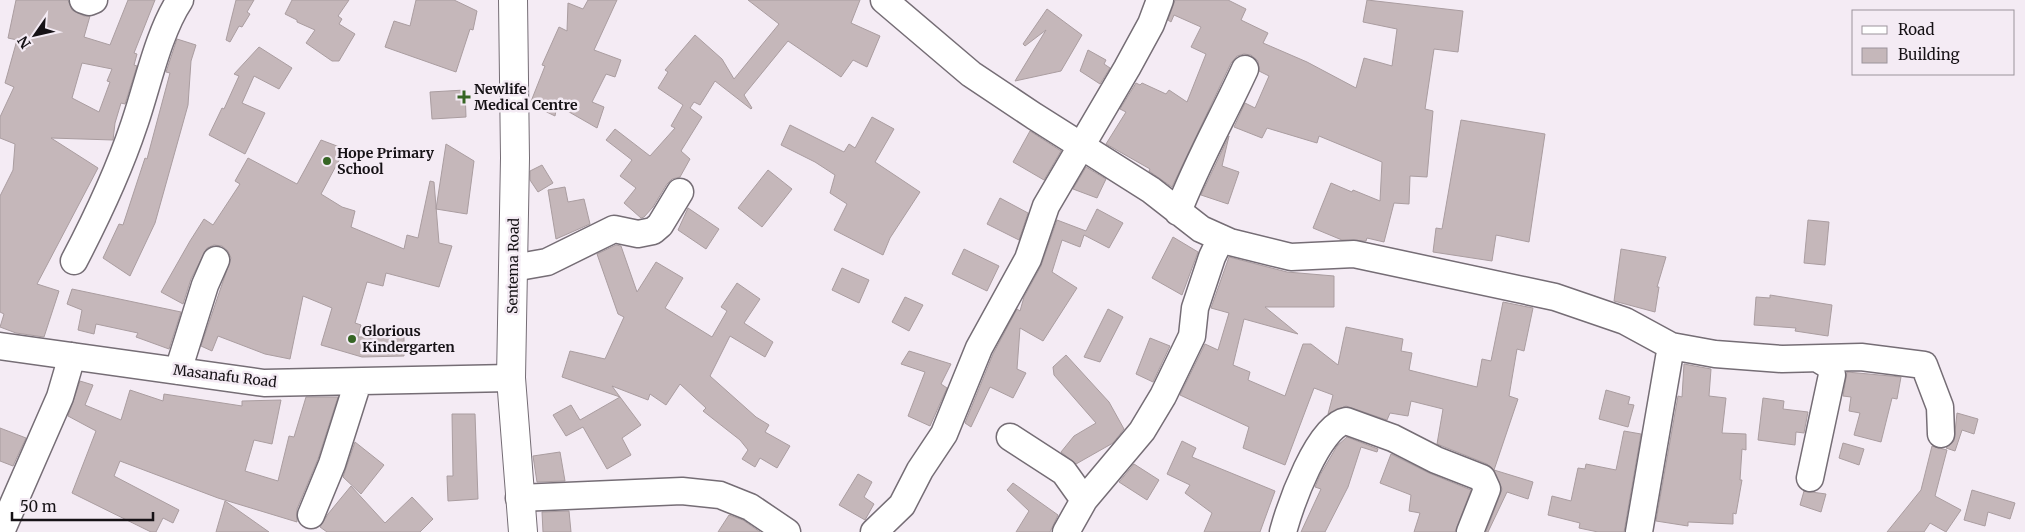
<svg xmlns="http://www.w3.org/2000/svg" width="2025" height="532" viewBox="0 0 2025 532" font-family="Merriweather,serif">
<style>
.building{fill:#c5b7ba;stroke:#aa9da0;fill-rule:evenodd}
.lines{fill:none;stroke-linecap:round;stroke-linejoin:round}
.minor-casing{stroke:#756d75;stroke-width:29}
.major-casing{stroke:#756d75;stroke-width:30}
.minor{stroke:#fff;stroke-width:26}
.major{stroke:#fff;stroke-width:28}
.poi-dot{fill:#366524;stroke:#f4ebf4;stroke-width:2}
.labels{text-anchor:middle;stroke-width:5;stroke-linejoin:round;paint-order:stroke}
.poi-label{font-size:14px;font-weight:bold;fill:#161216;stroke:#f4ebf4;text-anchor:start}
.street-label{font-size:14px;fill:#161216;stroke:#f4ebf4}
</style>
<rect width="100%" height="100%" fill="#f4ebf4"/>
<!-- building -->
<path class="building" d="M16,0h52l4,10 12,6h6l-6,21 26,8 18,-45h27l-21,53 3,1 -3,11 3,1 -12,38 -4,-1 -6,20 -2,17 -62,-2 47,30 -61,116 22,7 -15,46 -28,-4 -16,-6 4,-13 -4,-2v-116l13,-26 2,-26 -15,-6v-21l14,-30 -9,-4 12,-43 -9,-2zM82,63l30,6 -5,12 3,1 -11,30 -27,-14z
M236,0h18l-7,12 3,2 -8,13 -3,-1 -9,16 -4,-2z
M292,0h57l-11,16 4,3 -3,5 16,10 -16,27h-7l-26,-18 9,-13 -18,-8v-2l-12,-6z
M416,0h38l23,11 -4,19 -3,-1 -14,43 -71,-25 9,-26 16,5z
M588,0h29l-23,50 27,10 -6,17 -9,-3 -14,28 12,5 -7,21 -40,-23 -2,11 -25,-12 15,-38 -3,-1 17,-38 8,4 1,-28 15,6z
M748,0h112l-9,23 29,13 -13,31 -14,-7 -12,17 -53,-36 -44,54 8,13 -1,1 -36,-28 -15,24 -6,-3 -4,6 12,9 -21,34 9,8 -10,18 -8,2 -5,5 -14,23 -9,10 -3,1 -17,-15 12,-15 -16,-12 12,-16 -26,-20 9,-11 35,27 25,-28 -4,-2 12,-21 -25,-17 10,-16 -3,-2 30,-35 27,24 12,20 45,-55z
M1175,0h53l18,9 -5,11 27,13 -5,10 44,19 49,26 8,-30 28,8 5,-37 -34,-7 4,-22 96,11 -5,41 -24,-3 -9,60 8,2 -6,66 -17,-1 -1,28 -15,-1 -10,39 -17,-4 -1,3 -24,-1 -29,-12 18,-45 21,9 1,-2 27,11 2,-39 -63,-26 -2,7 -50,-15 -5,10 -28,-11 11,-24 10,5 14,-32 -10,-5 -1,-10 -7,-6 -7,-1 -7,2 -6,7 -59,124 -23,-16 1,-2 -44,-25 20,-32 -6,-3 16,-26 4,2 2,-2 24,11 3,-4 18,12 19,-48 -15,-7 10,-20 -27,-12 -3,7 -3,-2z
M1047,9l35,26 -21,36 -46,10 31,-51 -21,16 -2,-2z
M177,39l19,6 -5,16 -3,44 -33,118 -25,53 -27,-18 16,-34 4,1 22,-67 2,1 23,-86 -4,-1z
M259,47l33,21 -13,21 -25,-13 -12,27 23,10 -20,41 -36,-19 13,-27 2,1 15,-33 -5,-2z
M1088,50l18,10 -2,4 6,4 -10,16 -20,-13z
M465,90l1,27 -34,2 -2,-27z
M872,117l22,12 -19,33 45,30 -30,46 -7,17 -49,-25 13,-26 -17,-11 5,-18 -20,-13 -34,-17 9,-20 54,27 5,-8 6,4z
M1461,120l84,14 -16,108 -33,-7 -4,26 -59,-9 3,-24 6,1z
M1030,131l31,20 -17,29 -31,-18z
M1229,136l-7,30 17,6 -11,32 -27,-9z
M321,140l24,9 -24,45 21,13 13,4 -4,16 53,22 3,-14 11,3 12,-57 4,1 5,61 13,3 -13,41 -53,-14 -3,13 -16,-4 -12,41 6,2 -3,12 46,-1v20l-42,1 -41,-12 11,-37 -29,-12 -13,63 -25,-5 -47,-18 -6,15 -11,-5 30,-88 -3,-7 -6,-5 -8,-1 -7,3 -16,31 -8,25 -22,-12 29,-51 14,-22 9,6 27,-41 -5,-3 13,-23 49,26z
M446,144l28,17 -7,53 -31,-5z
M542,165l11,18 -15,9 -8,-12v-9z
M1086,167l20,12 -9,19 -24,-9z
M768,170l24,19 -30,38 -24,-19z
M565,187l3,15 16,-3 6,25 -34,15 -8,-49z
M1000,198l28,15 -9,27 -32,-16z
M688,208l31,21 -13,20 -28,-19z
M1097,209l26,14 -14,25 -25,-13 -4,12 -18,-7 -10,32 25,16 -34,53 -23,-13 -3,41 9,4 -13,25 -23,-11 -19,40 -6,-4 28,-69 24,-45 3,2 4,-14 17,-31 16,-46 29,11z
M1808,220l21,2 -4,43 -21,-2z
M1173,237l25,15 -16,43 -30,-17z
M616,245l5,1 16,46 19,-30 27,16 -18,30 47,29 15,-26 -6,-4 16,-24 23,16 -16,24 29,19 -8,15 -35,-21 -20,40 46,41 13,8 -4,7 25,14 -13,22 -17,-10 -5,9 -13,-8 6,-9 -8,-10 -37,-29 3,-3 -26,-24 -14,21 -16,-11 -2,6 -36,-14 8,11 -58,-20 8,-26 35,8 19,-42 -6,-3 -21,-60z
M964,249l35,17 -12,25 -35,-17z
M1621,249l45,8 -9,30h2l-4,25 -41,-11z
M1229,257l58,15 47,4v31h-69l33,27 -54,-15 -11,46 17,7 -2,8 37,16 18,-52h8l27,21 8,-38 57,12 -2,12 11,2 -3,17 68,17 5,-28 9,2 12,-59 30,6 -9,43 -7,-2 -8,47 9,3 -24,71 -7,-6 -50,-20 6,-35 -32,-8 -3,15 -18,-3 -3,7 -41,-14 -18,8 5,-19 -19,-7 -29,77 -42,-17 6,-21 -69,-32 25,-51 13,6 11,-37 -18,-5z
M842,268l27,12 -10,23 -27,-13z
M72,289l109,23 -12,37 -33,-12 2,-4 -42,-9 -2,10 -16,-4 4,-20 -15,-6z
M1770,295l62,10 -4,31 -33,-5 1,-3 -42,-3 2,-28 14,1z
M905,297l18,8 -14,26 -17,-9z
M1108,309l15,8 -23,45 -16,-5z
M1150,338l20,8 -17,36 -17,-8z
M909,351l42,13 -10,20 6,4 -17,38 -22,-10 17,-44 -24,-8z
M1066,355l43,47 15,27 -11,14 -37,21 -15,-12 13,-16 22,-13 -42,-48 -1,-8z
M1684,364l27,5 -2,27 17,2 -4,35 24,1v16l-4,-1 -2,31h2l-6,34 -3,-1v11l-45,-2v4l-32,-5 22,-125 4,1z
M1847,372l54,5 -4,22 -5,-1 -11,44 -27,-7 6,-22 -11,-2 2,-14 -8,-1z
M80,381l13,4 -8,20 36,15 9,-30 33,11 1,-7 78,12v-5l39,-1 -9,44 -18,-4 -9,31 33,10 11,-45 5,1 12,-40h32l-20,62 -21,50v13l-79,-24 -98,-37 -6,15 65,34 -6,13 -10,-5 -7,14h-5l-79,-39 24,-62 -28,-15z
M1606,390l24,7 -2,7 6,1 -6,22 -29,-8z
M620,397l21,28 -19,13 9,17 -24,14 -24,-42 -17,9 -13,-21 18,-10 9,15z
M1763,398l21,3 -1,8 25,3 -4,21 -8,-1 -1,13 -37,-5z
M1957,413l21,6 -4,15 -12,-4 -7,21 -9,-3 8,-7z
M452,414h23l3,85 -30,2 -1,-25h6z
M0,428l26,10 -13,28 -13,-5z
M1624,431l17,3 -17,98h-26l-19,-4 1,-5 -32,-8 4,-19 19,5 7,-33 7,1 1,-5 30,6z
M1347,437l31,12 -1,3 -16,-5 -13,40 -23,45h-24l20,-43 -6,-2 5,-12 17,-29z
M1182,441l14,7 -4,9 83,34 -15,41h-56l8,-19 -27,-20 5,-8 -23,-11z
M355,442l29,23 -23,29 -18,-17z
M1843,443l21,6 -5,16 -20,-7z
M1932,446l15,4 -12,46 26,14 -15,22 -16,-9 -6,9h-37l34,-42z
M560,452l5,29 -28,1 -4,-26z
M1391,454l38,19 42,17 -16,42h-41l6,-19 -11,-2 2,-16 -31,-12z
M1134,464l25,16 -12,20 -28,-18z
M1494,470l39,12 -5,17 -21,-7 -19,40h-2l16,-43z
M858,474l14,8 -8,15 10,7 -9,16 -26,-15z
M1013,483l45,32 -8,17h-34l13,-21 -22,-21z
M351,486l34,37 27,-26 21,22 -13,13h-93l-7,-5 8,-13z
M1972,490l43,13 -5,16 -22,-7 -3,14 -21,-6z
M1804,491l22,3 -5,18 -21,-7z
M225,501l44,31h-53z
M569,511l2,21h-28l-1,-20z
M729,515l14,5 17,12h-42z"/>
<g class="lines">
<defs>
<path id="minor" d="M83,0l6,2 5,-2
M884,0l87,74 63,42 117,74 50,39 29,13 61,15 63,-3 201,43 70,24 46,25 44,8 67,5 79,-2 63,8 16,42 1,27
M1178,212c19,-50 45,-95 67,-143
M74,261c23,-44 44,-88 60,-136 13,-37 24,-92 46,-125
M513,268l34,-6 67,-33 24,5 15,-3 7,-6 20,-33
M0,346l264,37 247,-5
M178,371l27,-86 11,-25
M1010,437l54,35 20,28
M1810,478l22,-103 -2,-9 -10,-6
M519,498l163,-7 38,4 30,12 37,25
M311,515l21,-51 26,-82
M1,532l59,-135 12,-41
M874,532l28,-27 18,-35 24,-36 35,-86 49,-89 18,-53 81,-138 24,-44 9,-24
M1066,532l18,-32 58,-69 21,-35 29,-60 3,-28 17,-51 9,-19
M1283,532c7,-26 35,-106 63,-111l47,17 43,22 46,18 5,11 -17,43
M1639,532l32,-186"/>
<path id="major" d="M513,0l2,158 -4,220 12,154"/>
</defs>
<!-- minor casing -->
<use href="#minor" class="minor-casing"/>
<!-- major casing -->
<use href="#major" class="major-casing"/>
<!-- minor -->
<use href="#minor" class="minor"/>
<!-- major -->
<use href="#major" class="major"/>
</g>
<!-- markers -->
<g class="poi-dot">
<path d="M461.5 89.5h5v5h5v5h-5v5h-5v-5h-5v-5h5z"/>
<circle cx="327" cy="161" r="5"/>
<circle cx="352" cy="339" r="5"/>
</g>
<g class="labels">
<!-- poi labels -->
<g class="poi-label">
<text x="474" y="94">Newlife<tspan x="474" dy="16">Medical Centre</tspan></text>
<text x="337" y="158">Hope Primary<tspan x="337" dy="16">School</tspan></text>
<text x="362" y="336">Glorious<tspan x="362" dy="16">Kindergarten</tspan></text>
</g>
<!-- street labels -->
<g class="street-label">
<text transform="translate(513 266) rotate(-89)" y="5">Sentema Road</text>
<text transform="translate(225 376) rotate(7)" y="5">Masanafu Road</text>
</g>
</g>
<!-- legend -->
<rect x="1852" y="10" width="162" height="65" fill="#f4ebf4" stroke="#9b949b"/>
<rect x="1862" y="26" width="25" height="8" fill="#ffffff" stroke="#9b949b"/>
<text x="1898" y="35" font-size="15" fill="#161216">Road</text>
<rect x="1862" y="48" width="25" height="15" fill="#c5b7ba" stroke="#9b949b"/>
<text x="1898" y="60" font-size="15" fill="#161216">Building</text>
<!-- north arrow -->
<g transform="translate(35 35) rotate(236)" stroke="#f4ebf4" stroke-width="4" paint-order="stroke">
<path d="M0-4L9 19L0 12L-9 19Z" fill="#161216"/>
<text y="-8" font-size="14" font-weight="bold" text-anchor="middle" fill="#161216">N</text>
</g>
<!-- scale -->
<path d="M12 512v8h141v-8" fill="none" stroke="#161216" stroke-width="2.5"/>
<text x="20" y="512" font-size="15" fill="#161216" stroke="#f4ebf4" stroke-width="4" paint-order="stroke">50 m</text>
</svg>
